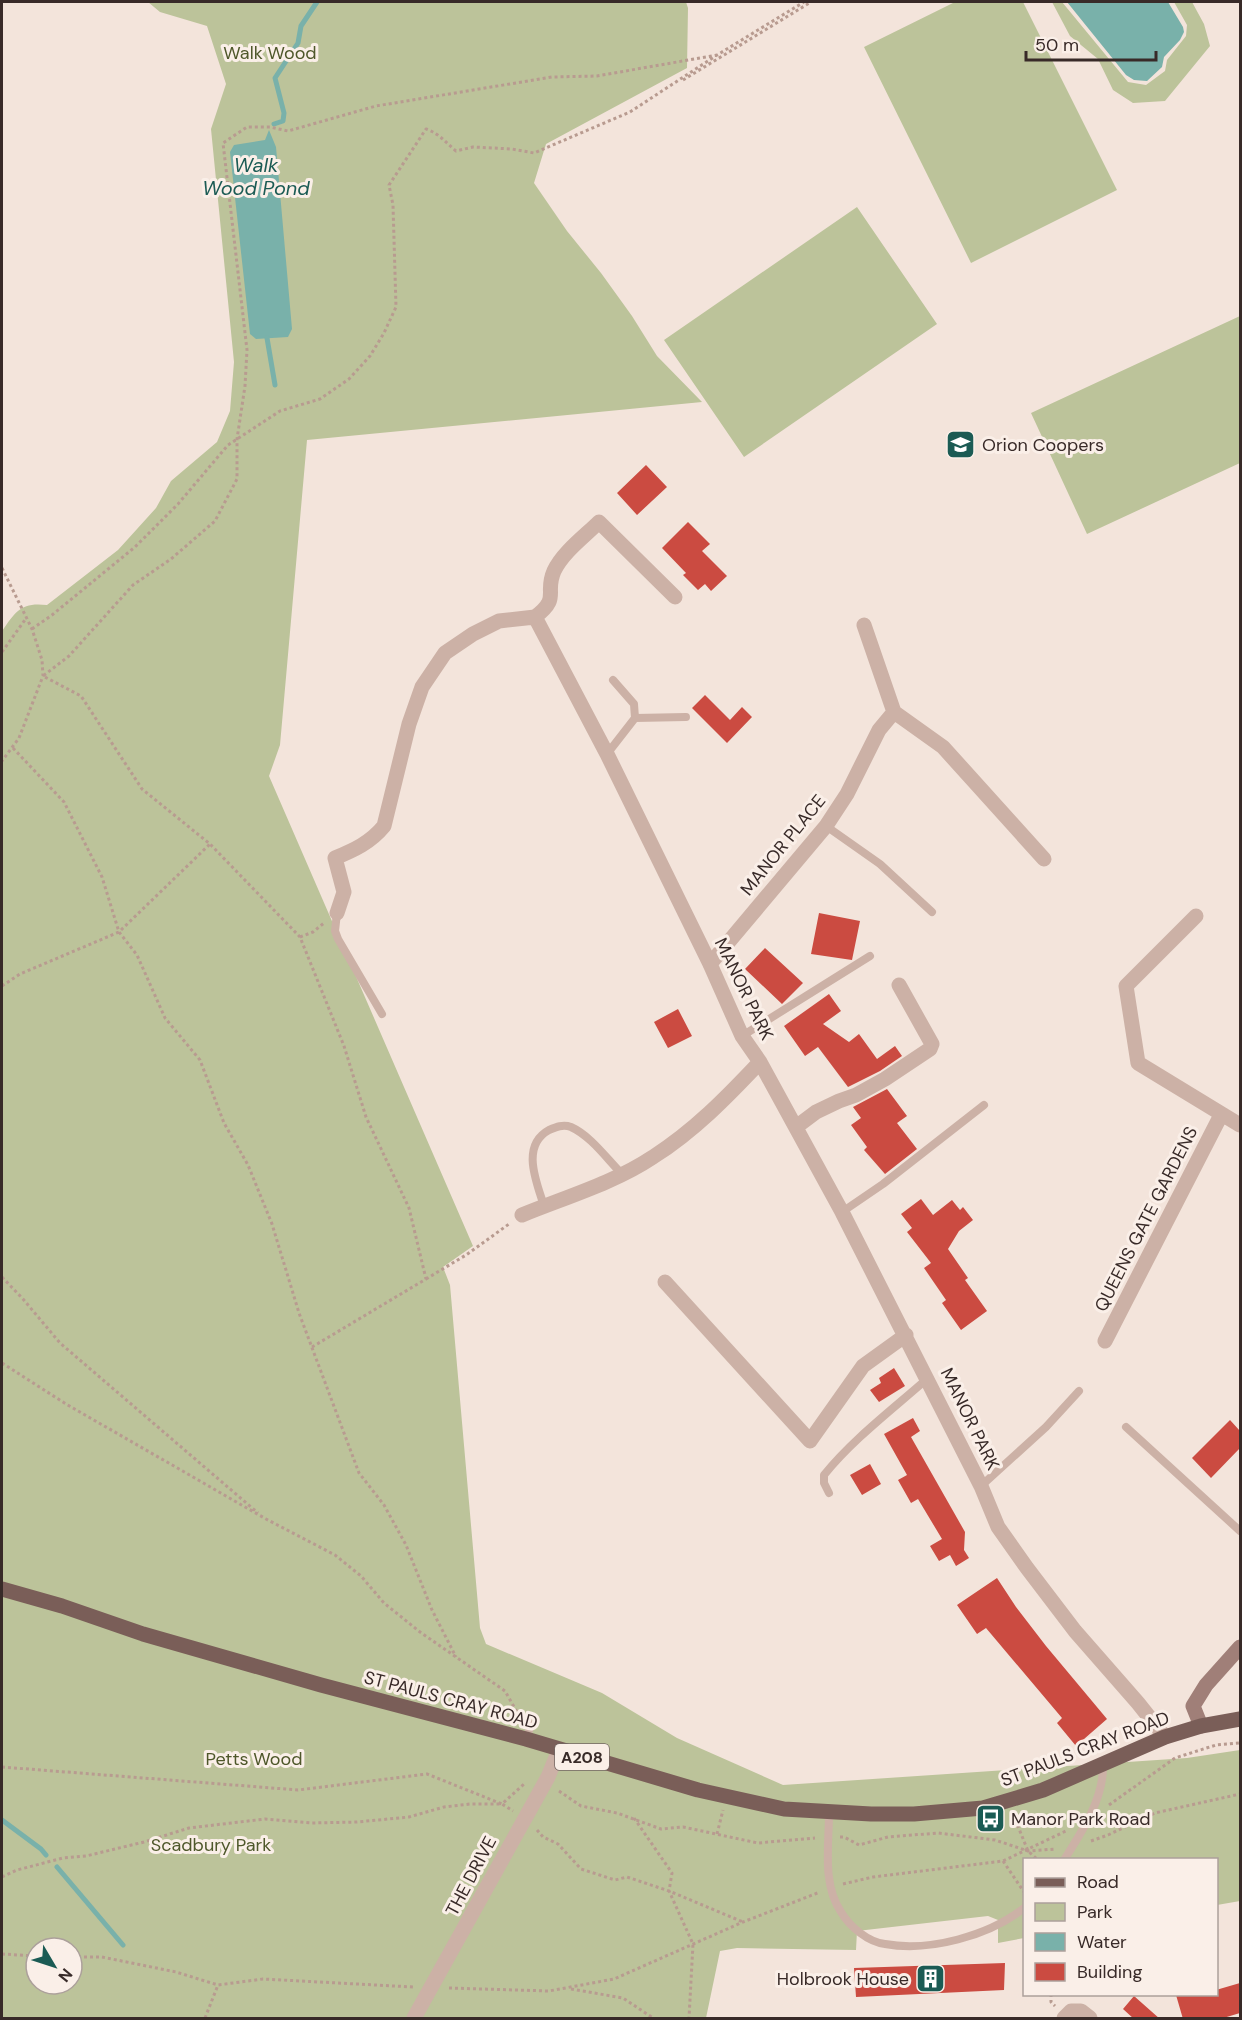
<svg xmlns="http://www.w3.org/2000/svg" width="1242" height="2020" viewBox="0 0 1242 2020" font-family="'DM Sans',sans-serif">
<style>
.green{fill:#bcc39a;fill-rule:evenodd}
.water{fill:#79b1aa}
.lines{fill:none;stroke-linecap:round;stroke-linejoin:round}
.stream{stroke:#79b1aa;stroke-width:5}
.building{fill:#cb4b41}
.path{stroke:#b89b90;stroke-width:3;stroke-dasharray:3 3;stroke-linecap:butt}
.lane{stroke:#ccb1a6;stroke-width:8}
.street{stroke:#ccb1a6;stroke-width:15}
.secondary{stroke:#a07f78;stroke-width:15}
.primary{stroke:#7a5e58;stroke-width:15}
.labels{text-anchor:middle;stroke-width:6;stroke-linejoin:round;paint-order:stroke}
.shield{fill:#faefe8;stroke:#726562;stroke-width:1.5}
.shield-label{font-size:16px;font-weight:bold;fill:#382a28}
.park-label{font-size:18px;fill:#4e572a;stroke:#faefe8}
.poi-label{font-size:18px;fill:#382a28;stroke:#faefe8;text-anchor:start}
.street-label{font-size:18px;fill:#382a28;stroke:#faefe8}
.water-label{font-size:20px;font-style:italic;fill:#1b5b54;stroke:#faefe8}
</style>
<rect width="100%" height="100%" fill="#f3e4db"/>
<!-- green -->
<path class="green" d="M148,2h538l2,6 -1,60 -141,76 -12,39 33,48 34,42 31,43 25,40 45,46 -395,38 -27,305 -11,31 204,470 -30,21 7,18 30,343 6,16 116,49 75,45 106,47 404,-27 53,-8v151l-23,4 -1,-45h-192v78l-26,5v-23l-10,-4 -131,15 -1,19 -119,-2 -17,3 -14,67h-704v-1387c14,-20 19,-29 45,-26l71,-55 38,-42 15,-27 46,-39 13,-31 4,-49 -23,-233 15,-45 -19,-58 -47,-14zM36,1948h36v36h-36z
M955,2h68l94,188 -146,73 -107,-216z
M1052,2h10l66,80 18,3 19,-14 2,-11 19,-24 1,-11 -13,-23h18l12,22 6,22 -45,55 -32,2 -20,-13 -15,-31 -28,-23z
M857,207l80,117 -193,133 -80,-117z
M1240,316v147l-153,71 -56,-121z"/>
<!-- water -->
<path class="water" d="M1067,2h101l15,25 1,5 -4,8 -16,17 -2,10 -15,14 -13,-1 -8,-5z
M269,130l7,17 16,182 -4,8 -32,2 -6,-5 -20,-182 4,-7 31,-5z"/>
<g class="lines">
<!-- stream -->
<path class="stream" d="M274,124l9,-3 1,-8 -9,-35 23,-35 3,-17 16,-24
M267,338l8,47
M2,1820l39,29 5,6
M57,1867l66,78"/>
</g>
<!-- building -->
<path class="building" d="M646,465l21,22 -30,28 -20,-22z
M688,522l22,22 -8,7 25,25 -16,15 -6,-7 -7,6 -15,-15 3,-2 -24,-25z
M705,695l25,25 12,-13 10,10 -25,26 -35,-35z
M819,913l41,8 -8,39 -41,-6z
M765,948l38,35 -21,21 -37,-35z
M829,994l12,17 -18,13 26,18 10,-8 18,25 18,-13 7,10 -22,15 -32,16 -30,-40 -13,9 -21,-30z
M678,1009l14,27 -24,12 -14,-26z
M887,1089l20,27 -10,7 20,26 -32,25 -21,-24 3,-3 -16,-22 10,-7 -8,-11z
M921,1199l12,16 19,-15 8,10 3,-3 10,13 -14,11 -11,18 20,29 -3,2 22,31 -26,19 -19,-27 4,-3 -22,-32 7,-5 -24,-31 5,-4 -11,-14z
M894,1368l11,18 -26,16 -9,-12 11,-7 -2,-5z
M913,1418l7,13 -9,6 54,95 -1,18 5,8 -13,8 -6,-11 -11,6 -9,-15 12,-7 -24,-40 -7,4 -13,-23 9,-5 -23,-41z
M1230,1420l10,11v17l-29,30 -19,-20z
M870,1464l11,20 -19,11 -12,-20z
M997,1578l19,29 30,39 61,73 -31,27 -19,-23 5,-5 -76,-90 -9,6 -20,-29z
M1005,1963l-1,27 -148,7 -2,-29z
M1240,1983v30l-20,6h-37l-7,-24h40v-5z
M1134,1996l26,23h-26l-11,-10z"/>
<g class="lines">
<!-- path -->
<path class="path" d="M683,80l128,-78
M2,568l30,61 10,31 1,16 -24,62 -17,23
M32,629l20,-14 83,-68 43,-43 50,-59 52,-34 40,-12 29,-20 21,-23 14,-23 12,-26 -3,-102 -4,-20 37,-56c14,5 19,13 30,22l17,-4 39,2 22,4 96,-41 87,-57 87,-53
M2,652l25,-35
M13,748l51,54 38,75 17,55 18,23 28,63 35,42 24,63 24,42 24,59 27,89 60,160 25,32 22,40 26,65 24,47
M300,937l13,-5 11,-9
M2,986l18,-12 99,-42 91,-88
M2,1277l21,22 37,44 198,170
M426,1279l40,-24 43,-31
M312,1347l114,-68 -17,-71 -43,-91 -22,-71 -44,-109 -90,-93 -68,-55 -61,-93 -38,-20 26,-20 64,-71 38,-26 44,-38 22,-42v-40l8,-53 2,-36 -24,-207 24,-16h23l18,4 88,-25 176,-29 45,-1 120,-21
M2,1363l64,41 200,115 69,36 26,21 23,27 36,29 85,59 12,21
M2,1767l296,23 129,-16 75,30 22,-20
M559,1791l22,15 36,7 44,16 22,-2 75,16 57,-5
M1109,1805l66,-47 41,-13 24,-2
M1013,1814l15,37 10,9
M634,1818l38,55 -3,18 24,53 -4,74
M537,1830l6,7 15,7 23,25 34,11 12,-3 42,14 74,31
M717,1834l6,-24
M840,1837h4l15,8 29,-8 50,-4 57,7 33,11 28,-2
M1091,1841l17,-6 47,-22 85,-19
M1003,1861l21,31
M2,1877l15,-7 46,-12 23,-2 58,-14 45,-14 76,-9 47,4 45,-1 52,-5 35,-10 26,-3h32l11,7
M843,1884l30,-7 130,-16 65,-31
M2,1954l34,2
M72,1957h30l74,15 42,13 45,-6 150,8
M449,1988l100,3 65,-12 129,-57 77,-30
M571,1989l52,9 30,20
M1051,1994v8l4,4
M205,2018l13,-33"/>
<!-- lane -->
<path class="lane" d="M635,718l51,-1
M607,754l28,-36 -1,-14 -21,-24
M826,826l54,38 52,48
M337,913l-2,18 3,8 44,75
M742,1036l128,-80
M544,1206c-7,-23 -24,-60 5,-76 7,-3 14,-6 22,-3 20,9 36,32 51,47
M842,1212l41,-28 101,-79
M1126,1427l114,104
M981,1486l65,-59 33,-36
M829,1493l-5,-10v-8c29,-36 69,-66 104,-97
M526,1739l4,-11 -3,-10
M829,1813c0,32 -7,71 12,99 9,15 27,30 44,32 44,8 104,-8 139,-36
M1064,1860c18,-28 40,-62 39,-95"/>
<!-- street -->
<path class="street" d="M535,617c26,-20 9,-23 19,-46 9,-19 31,-35 45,-49l76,75
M894,712l49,35 101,112
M337,913l7,-21 -9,-34c19,-8 35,-15 49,-32l25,-102 13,-37 23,-34 28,-19 26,-13 36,-4 72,137 103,210 32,72 18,26 82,150 139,274 17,41 29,41 48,63 63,72 27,34
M1196,916l-70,70 12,77 102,62
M710,964l116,-138 21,-32 32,-64 15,-18 -30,-87
M796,1127l20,-15 23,-11 17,-6 29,-16 45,-30 2,-5 -33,-59
M522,1215c44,-18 92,-32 131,-58 41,-26 74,-60 107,-95
M665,1282l145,159 53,-75 43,-31
M1105,1341l116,-226
M414,2018l134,-241 11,-27
M1064,2018l7,-7h10l9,7"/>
<!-- secondary -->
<path class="secondary" d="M1201,1726l-8,-20 13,-21 34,-38"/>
<!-- primary -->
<path class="primary" d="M2,1589l60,17 81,28 178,51 205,54 172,51 86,19 87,5h43l69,-6 60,-18 122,-53 36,-11 39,-7"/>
</g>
<!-- icons -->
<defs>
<symbol id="school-square" viewBox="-11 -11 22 22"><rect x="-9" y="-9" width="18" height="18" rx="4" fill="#1b5b54" stroke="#faefe8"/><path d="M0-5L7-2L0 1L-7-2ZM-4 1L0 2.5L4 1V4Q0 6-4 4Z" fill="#fff"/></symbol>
<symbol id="bus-square" viewBox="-11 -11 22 22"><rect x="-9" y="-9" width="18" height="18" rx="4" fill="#1b5b54" stroke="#faefe8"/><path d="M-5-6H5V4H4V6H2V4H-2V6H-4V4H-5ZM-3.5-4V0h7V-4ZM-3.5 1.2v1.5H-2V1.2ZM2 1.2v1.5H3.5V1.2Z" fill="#fff"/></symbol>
<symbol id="building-square" viewBox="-11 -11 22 22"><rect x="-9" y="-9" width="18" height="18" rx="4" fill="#1b5b54" stroke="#faefe8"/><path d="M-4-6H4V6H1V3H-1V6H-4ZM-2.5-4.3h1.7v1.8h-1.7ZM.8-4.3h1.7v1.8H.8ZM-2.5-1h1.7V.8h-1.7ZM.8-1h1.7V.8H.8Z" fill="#fff"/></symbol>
</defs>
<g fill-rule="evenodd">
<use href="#school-square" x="944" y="428" width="33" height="33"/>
<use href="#bus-square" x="974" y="1802" width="33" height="33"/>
<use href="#building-square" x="914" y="1962" width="33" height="33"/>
</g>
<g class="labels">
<!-- shield labels -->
<rect class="shield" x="555" y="1744" width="54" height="26" rx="4.5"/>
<g class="shield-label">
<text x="582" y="1763">A208</text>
</g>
<!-- park labels -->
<g class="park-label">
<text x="270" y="59">Walk Wood</text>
<text x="254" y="1765">Petts Wood</text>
<text x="211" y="1851">Scadbury Park</text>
</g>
<!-- poi labels -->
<g class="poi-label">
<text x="982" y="451">Orion Coopers</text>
<text x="1011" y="1825">Manor Park Road</text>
<text x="909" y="1985" text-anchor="end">Holbrook House</text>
</g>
<!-- street labels -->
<g class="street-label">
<text transform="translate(783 845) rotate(-51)" y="6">MANOR PLACE</text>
<text transform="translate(744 989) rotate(64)" y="6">MANOR PARK</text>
<text transform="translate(1146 1219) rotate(-63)" y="6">QUEENS GATE GARDENS</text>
<text transform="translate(970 1419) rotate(64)" y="6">MANOR PARK</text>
<text transform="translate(451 1700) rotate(15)" y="6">ST PAULS CRAY ROAD</text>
<text transform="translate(1085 1749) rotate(-21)" y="6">ST PAULS CRAY ROAD</text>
<text transform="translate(471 1876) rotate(-62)" y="6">THE DRIVE</text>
</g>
<!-- water labels -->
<g class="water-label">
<text x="256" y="172">Walk<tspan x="256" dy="23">Wood Pond</tspan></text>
</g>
</g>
<!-- border -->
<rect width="1242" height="2020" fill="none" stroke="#382a28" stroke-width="6"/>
<!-- legend -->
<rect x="1023" y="1858" width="195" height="138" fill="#faefe8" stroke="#aca09b" stroke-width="1.5"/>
<rect x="1035" y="1878" width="30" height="9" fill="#7a5e58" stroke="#aca09b" stroke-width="1.5"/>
<text x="1077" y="1888" font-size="18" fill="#382a28">Road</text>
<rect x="1035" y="1903" width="30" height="18" fill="#bcc39a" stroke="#aca09b" stroke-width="1.5"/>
<text x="1077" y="1918" font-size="18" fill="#382a28">Park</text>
<rect x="1035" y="1933" width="30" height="18" fill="#79b1aa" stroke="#aca09b" stroke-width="1.5"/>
<text x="1077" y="1948" font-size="18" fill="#382a28">Water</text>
<rect x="1035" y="1963" width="30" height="18" fill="#cb4b41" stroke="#aca09b" stroke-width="1.5"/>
<text x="1077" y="1978" font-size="18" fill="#382a28">Building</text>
<!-- north arrow -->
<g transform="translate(54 1966) rotate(129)"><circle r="28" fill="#faefe8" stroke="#aca09b" stroke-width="1.5"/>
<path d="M0-4.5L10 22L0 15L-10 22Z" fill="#1b5b54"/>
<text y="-9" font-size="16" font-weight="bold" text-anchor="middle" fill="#382a28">N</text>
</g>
<!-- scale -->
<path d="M1026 51v9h130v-9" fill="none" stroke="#382a28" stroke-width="3"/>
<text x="1035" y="51" font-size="18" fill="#382a28" stroke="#faefe8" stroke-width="4.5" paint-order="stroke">50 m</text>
</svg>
